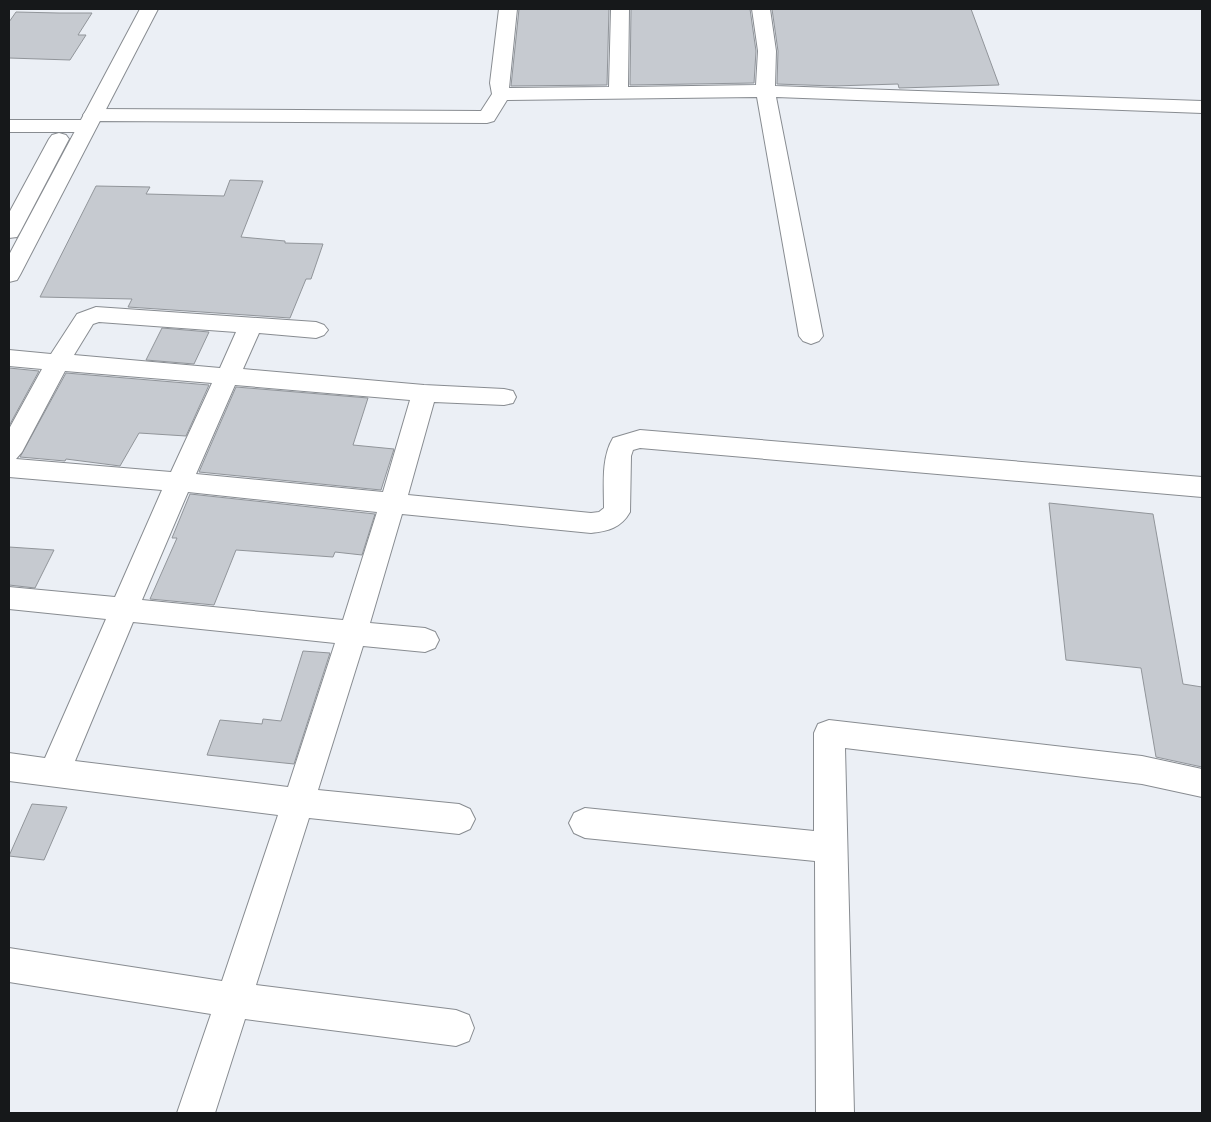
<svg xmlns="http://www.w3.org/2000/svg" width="1211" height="1122" viewBox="0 0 1211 1122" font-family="'Noto Sans',sans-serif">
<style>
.building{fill:#c6cad0;stroke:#91959a}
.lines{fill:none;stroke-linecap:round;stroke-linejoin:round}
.minor-casing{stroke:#888c91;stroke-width:2}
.major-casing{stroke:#888c91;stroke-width:2}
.minor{fill:#fff;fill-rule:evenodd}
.major{fill:#fff;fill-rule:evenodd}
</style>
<rect width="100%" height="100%" fill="#ebeff5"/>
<!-- building -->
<path class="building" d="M519,9h90l-2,76 -96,1z
M631,9h119l6,42 -2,32 -124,2z
M772,9h199l28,76 -100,3 -1,-4 -64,2 -57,-2 1,-33z
M16,12l43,1h33l-14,22h8l-16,25 -61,-2v-36z
M230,180l33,1 -22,56 44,4v2l38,1 -12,35h-5l-16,39 -162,-11 4,-8 -92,-2 56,-111 54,1 -4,7 78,2z
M162,328l47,4 -15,32 -48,-4z
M9,368l30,3 -30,55z
M66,373l143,12 -23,51 -47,-3 -19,33 -54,-7 -1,2 -45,-4z
M236,387l132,11 -15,47 41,4 -13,41 -182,-18z
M190,494l185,20 -13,41 -27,-3 -2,5 -97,-7 -22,55 -64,-6 27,-61h-5z
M1049,503l104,11 30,170 19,3v80l-46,-10 -15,-89 -75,-8z
M9,547l45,3 -19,38 -26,-3z
M303,651l27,2 -36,111 -87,-9 13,-35 42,4 1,-5 18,2z
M32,804l35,3 -23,53 -35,-4z"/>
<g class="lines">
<defs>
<path id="minor" d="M499,9h18l-8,79 100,-1 2,-78h18l-1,78 128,-2 2,-34 -6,-42h18l6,42 -1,35 427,15v12l-426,-16 47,239 -4,5 -8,3 -8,-3 -4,-5 -42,-239 -250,3 -13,21 -7,2 -394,-2 -7,-2 -3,-4 3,-4 7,-2 388,2 11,-17 -2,-11z
M9,120h78l7,2 3,4 -3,4 -7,2h-78z
M96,307l220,15 8,3 4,5 -4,5 -8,3 -57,-5 -16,36 181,16 80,4 9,2 3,6 -3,6 -9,2 -70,-3 -26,93 183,18 8,-1 5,-4c0,-23 -3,-50 9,-70l27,-8 562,47v20l-562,-49 -7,2 -2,6 -1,56c-9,16 -22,19 -39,21l-189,-19 -32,109 55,5 10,4 4,8 -4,8 -10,4 -62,-6 -45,144 141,14 11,5 5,10 -5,10 -11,5 -150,-16 -53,167 200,25 13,5 5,13 -5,13 -13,5 -211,-27 -30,94h-38l34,-99 -202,-32v-34l213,33 56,-166 -269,-34v-28l36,5 61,-139 -97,-10v-22l106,10 47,-107 -153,-13v-48l33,-60 -33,-3v-16l42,4 26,-40zM99,322l137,10 -16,36 -146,-13 19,-31zM65,371l147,12 -41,89 -155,-13 6,-7zM235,385l175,15 -27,92 -187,-18zM188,492l189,20 -34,108 -201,-20zM133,622l202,21 -47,144 -213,-26z
M829,720l313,36 60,13v28l-60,-13 -297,-36 9,365h-38l-1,-252 -230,-23 -11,-5 -5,-10 5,-10 11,-5 229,23v-98l4,-9z"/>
<path id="major" d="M140,9h18l-138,266 -3,5 -8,2v-27z
M59,133l7,2 3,4 -49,93 -3,5 -8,1v-25l40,-74 3,-4z"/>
</defs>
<!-- minor casing -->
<use href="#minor" class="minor-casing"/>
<!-- major casing -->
<use href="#major" class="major-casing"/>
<!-- minor -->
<use href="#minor" class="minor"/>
<!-- major -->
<use href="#major" class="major"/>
</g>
<!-- border -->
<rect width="1211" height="1122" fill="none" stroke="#16181a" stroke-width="20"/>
</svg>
